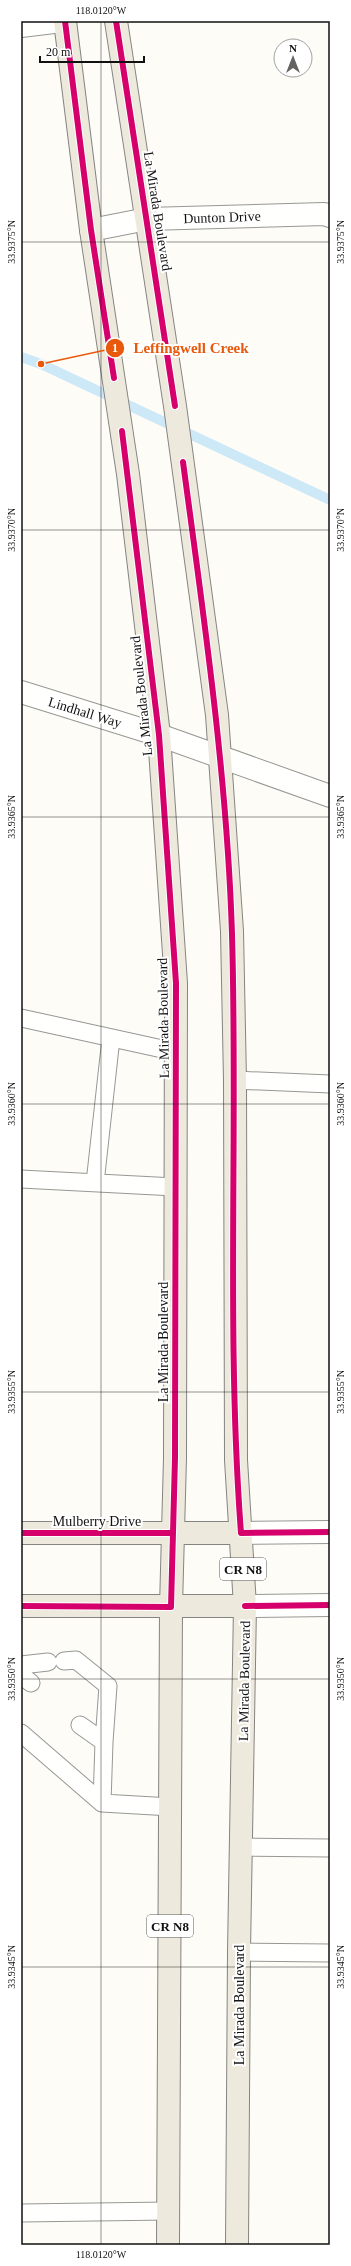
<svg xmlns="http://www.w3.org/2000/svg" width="351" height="2266" viewBox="0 0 351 2266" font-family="Georgia,serif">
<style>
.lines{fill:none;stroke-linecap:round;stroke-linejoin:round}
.stream{stroke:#cde8f7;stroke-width:10}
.service-casing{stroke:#979795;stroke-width:19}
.minor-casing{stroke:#979795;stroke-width:24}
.tertiary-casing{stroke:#979795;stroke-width:24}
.primary-casing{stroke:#858482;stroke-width:24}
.service{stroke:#fffffe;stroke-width:17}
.minor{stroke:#fffffe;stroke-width:22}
.tertiary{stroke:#fffffe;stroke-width:22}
.primary{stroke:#ede9dc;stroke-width:22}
.cycleway-casing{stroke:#fff;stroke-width:8}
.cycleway{stroke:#d6006c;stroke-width:6}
.ticks{fill:none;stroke:#111;stroke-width:1;stroke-opacity:0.45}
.labels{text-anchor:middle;stroke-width:4;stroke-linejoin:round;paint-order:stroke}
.shield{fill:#fff;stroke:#585858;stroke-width:1}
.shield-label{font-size:13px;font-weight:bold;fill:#111}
.street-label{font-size:14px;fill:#111;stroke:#fff}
.leader{fill:none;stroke:#e8590c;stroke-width:1.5}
.callout-dot{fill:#e8590c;stroke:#fff;stroke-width:1.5}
.mark-label{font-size:12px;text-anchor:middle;font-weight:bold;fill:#fff}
.callout-label{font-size:15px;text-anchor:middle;font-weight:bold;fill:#e8590c;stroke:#fff;stroke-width:4;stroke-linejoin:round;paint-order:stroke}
.neatline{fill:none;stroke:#111;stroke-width:1.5}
.ticks-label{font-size:10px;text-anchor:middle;fill:#111}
</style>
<rect width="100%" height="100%" fill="#fdfcf7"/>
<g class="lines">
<!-- stream -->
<path class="stream" d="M21,357l20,7 289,136"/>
<defs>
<path id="service" d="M21,1018l155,34
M235,1080l95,4
M21,1179l154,8
M95,1183l16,-145
M64,1661l12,-1 32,26 -4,56 -24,-17
M21,1665l27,-3
M21,1675l10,8
M21,1733l81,70 69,4
M102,1803l2,-61
M240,1847l90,1
M239,1952l91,1
M21,2213l147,-2"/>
<path id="minor" d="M21,26l41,-5
M91,230l56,-11 177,-5 6,2
M21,692l138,43 171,61"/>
<path id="tertiary" d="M241,1533l89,-1
M245,1606l85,-1"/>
<path id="primary" d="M65,21l26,209 37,244 31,261 17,248 -1,475 -4,149 -3,638
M116,21l59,385 42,309 15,216 3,149 1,380 9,146 -6,346 -2,293
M21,1533h220
M21,1606h224"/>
</defs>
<!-- service casing -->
<use href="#service" class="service-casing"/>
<!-- minor casing -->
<use href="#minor" class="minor-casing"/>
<!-- tertiary casing -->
<use href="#tertiary" class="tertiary-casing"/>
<!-- primary casing -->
<use href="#primary" class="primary-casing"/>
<!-- service -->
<use href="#service" class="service"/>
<!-- minor -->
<use href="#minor" class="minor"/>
<!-- tertiary -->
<use href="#tertiary" class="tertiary"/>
<!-- primary -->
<use href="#primary" class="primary"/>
<defs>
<path id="cycleway" d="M65,21l26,209 23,148
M116,21l59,385
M183,462c21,157 44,313 49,472 6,199 -6,400 9,599l89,-1
M21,1533h152
M21,1606l150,1 4,-149 1,-475 -17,-248 -37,-304
M245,1606l85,-1"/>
</defs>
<!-- cycleway casing -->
<use href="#cycleway" class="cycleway-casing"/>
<!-- cycleway -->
<use href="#cycleway" class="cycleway"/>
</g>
<!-- ticks -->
<path class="ticks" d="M101,21v2224M21,242h309M21,530h309M21,817h309M21,1104h309M21,1392h309M21,1679h309M21,1967h309"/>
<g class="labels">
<!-- shield labels -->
<g class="shield">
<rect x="220" y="1558" width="46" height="22" rx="3"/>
<rect x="147" y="1915" width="46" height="22" rx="3"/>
</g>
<g class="shield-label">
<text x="243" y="1574">CR N8</text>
<text x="170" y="1931">CR N8</text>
</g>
<!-- street labels -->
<g class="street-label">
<text transform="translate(158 211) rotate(81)" y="5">La Mirada Boulevard</text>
<text transform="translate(222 217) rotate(-2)" y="5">Dunton Drive</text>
<text transform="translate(141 696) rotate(-96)" y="5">La Mirada Boulevard</text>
<text transform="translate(85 712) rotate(17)" y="5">Lindhall Way</text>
<text transform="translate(163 1018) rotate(-91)" y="5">La Mirada Boulevard</text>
<text transform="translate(163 1342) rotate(-90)" y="5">La Mirada Boulevard</text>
<text x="97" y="1526">Mulberry Drive</text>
<text transform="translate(244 1681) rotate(-89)" y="5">La Mirada Boulevard</text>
<text transform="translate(239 2005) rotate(-90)" y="5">La Mirada Boulevard</text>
</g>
</g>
<!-- callouts -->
<path class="leader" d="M41 364L115 348"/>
<g class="callout-dot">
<circle cx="41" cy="364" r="4"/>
<circle cx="115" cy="348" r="10"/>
</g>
<g class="mark-label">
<text x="115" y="352">1</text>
</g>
<g class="callout-label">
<text x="191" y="353">Leffingwell Creek</text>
</g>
<!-- border -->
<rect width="351" height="2266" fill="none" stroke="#ffffff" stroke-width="44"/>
<!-- north arrow -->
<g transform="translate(293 58)"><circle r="19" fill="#ffffff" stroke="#a0a0a0"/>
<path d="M0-3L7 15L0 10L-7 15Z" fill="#646362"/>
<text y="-6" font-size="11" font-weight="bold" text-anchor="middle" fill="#111111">N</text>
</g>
<!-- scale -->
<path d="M40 56v6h104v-6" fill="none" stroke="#111111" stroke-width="2"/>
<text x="46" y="56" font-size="12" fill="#111111" stroke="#ffffff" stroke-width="3" paint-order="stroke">20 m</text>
<rect x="22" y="22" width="307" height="2222" class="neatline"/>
<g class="ticks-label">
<text x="101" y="14">118.0120°W</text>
<text transform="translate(11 242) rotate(-90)" y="4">33.9375°N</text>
<text transform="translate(340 242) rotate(-90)" y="4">33.9375°N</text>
<text transform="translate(11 530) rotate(-90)" y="4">33.9370°N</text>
<text transform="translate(340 530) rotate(-90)" y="4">33.9370°N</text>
<text transform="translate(11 817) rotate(-90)" y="4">33.9365°N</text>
<text transform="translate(340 817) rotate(-90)" y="4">33.9365°N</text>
<text transform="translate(11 1104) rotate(-90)" y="4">33.9360°N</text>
<text transform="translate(340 1104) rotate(-90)" y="4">33.9360°N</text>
<text transform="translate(11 1392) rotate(-90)" y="4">33.9355°N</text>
<text transform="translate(340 1392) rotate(-90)" y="4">33.9355°N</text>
<text transform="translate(11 1679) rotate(-90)" y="4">33.9350°N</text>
<text transform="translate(340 1679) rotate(-90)" y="4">33.9350°N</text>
<text transform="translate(11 1967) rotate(-90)" y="4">33.9345°N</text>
<text transform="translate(340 1967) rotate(-90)" y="4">33.9345°N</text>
<text x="101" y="2258">118.0120°W</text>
</g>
</svg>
